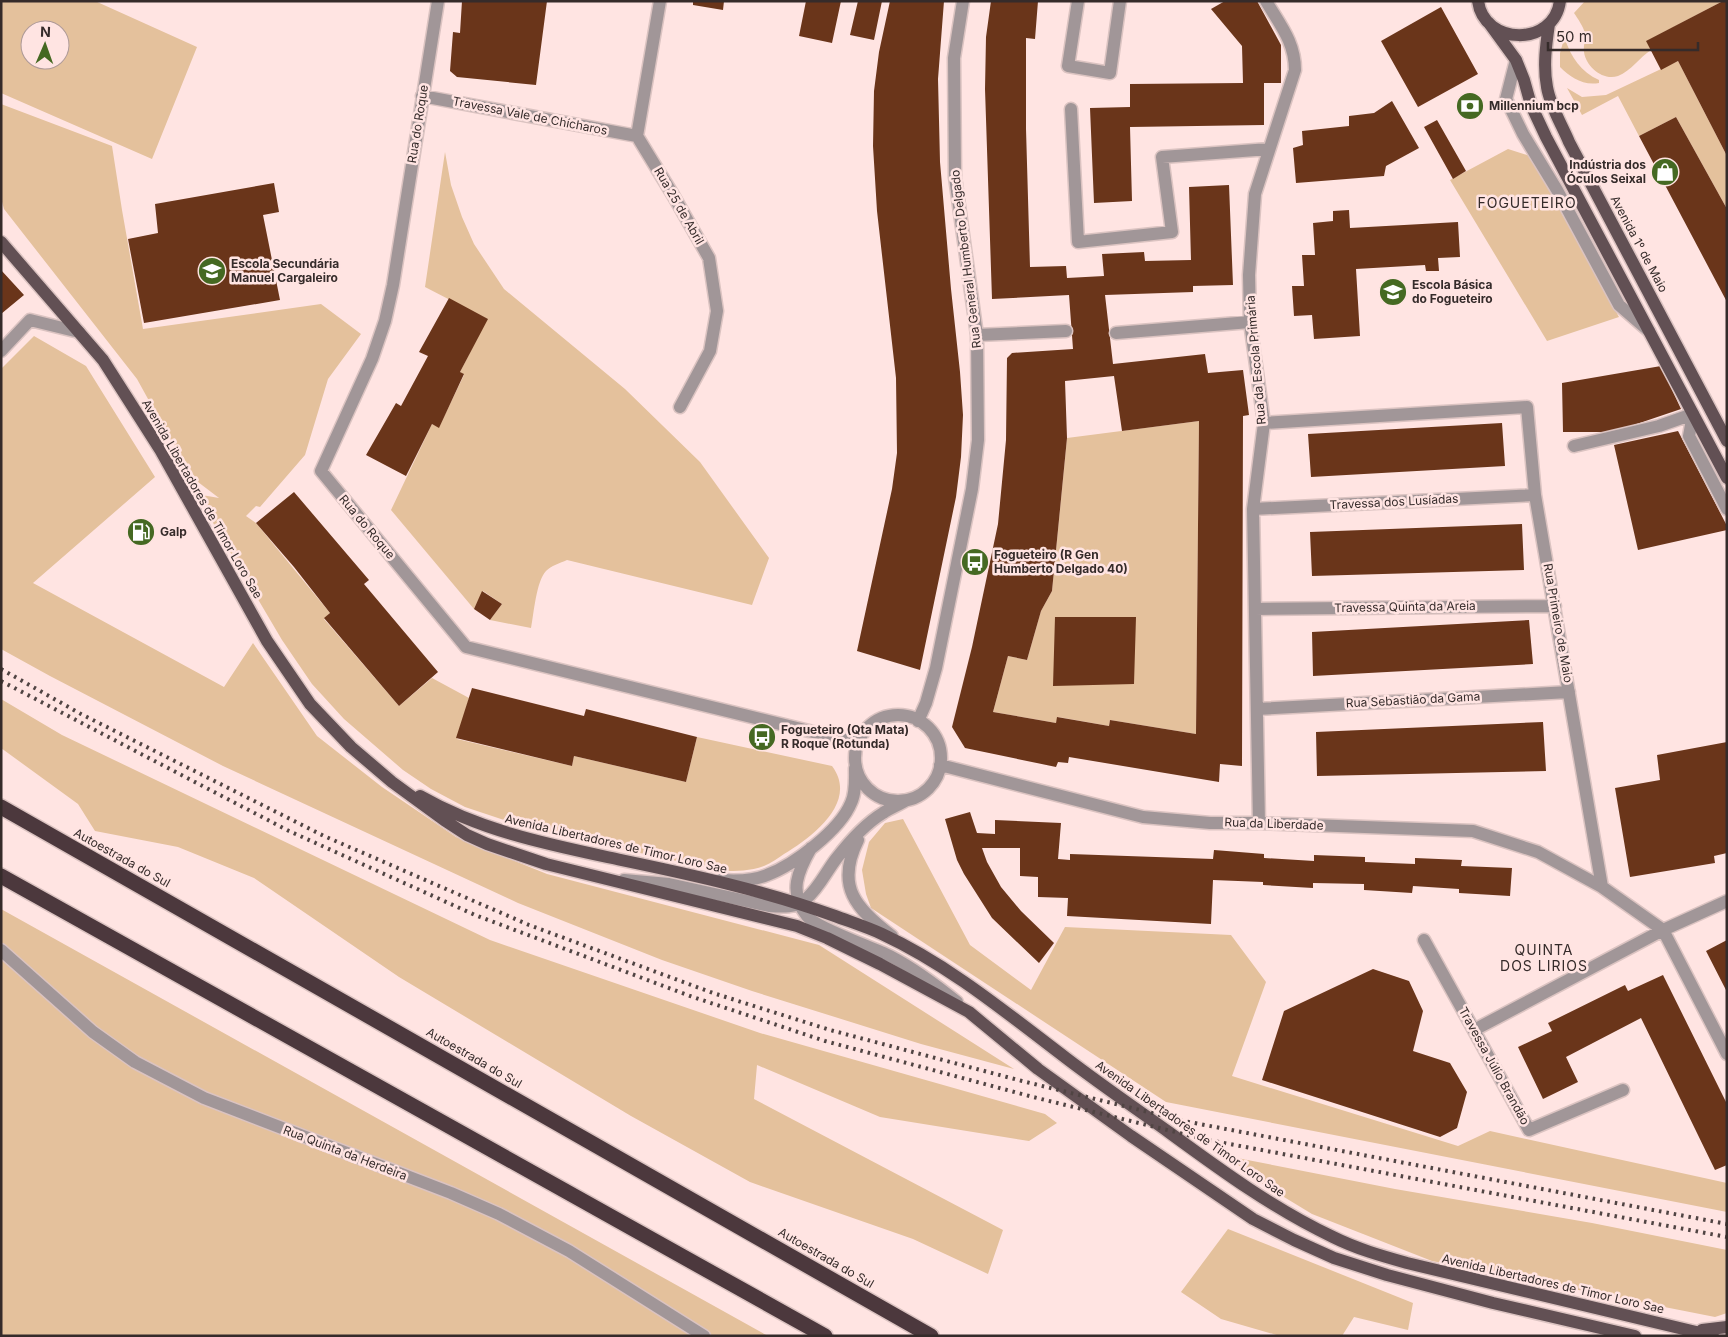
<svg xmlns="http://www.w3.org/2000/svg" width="1728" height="1337" viewBox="0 0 1728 1337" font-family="Inter,sans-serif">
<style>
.green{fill:#e4c19c;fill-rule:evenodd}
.building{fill:#6a351a;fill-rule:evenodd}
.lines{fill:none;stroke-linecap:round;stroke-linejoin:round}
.minor-casing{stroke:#dbc3c1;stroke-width:15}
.major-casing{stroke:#dbc3c1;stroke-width:15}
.highway-casing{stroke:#dbc3c1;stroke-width:18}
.minor{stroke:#a19698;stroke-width:12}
.major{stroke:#625054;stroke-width:12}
.highway{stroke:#4c383d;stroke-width:15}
.rail{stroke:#504443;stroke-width:4;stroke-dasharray:2.5 5;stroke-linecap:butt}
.labels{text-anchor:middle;stroke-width:5;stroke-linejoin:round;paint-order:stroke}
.poi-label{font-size:12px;font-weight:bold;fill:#352b2a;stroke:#ffe4e2;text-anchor:start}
.street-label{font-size:12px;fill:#352b2a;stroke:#ffe4e2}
.neighbourhood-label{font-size:14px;letter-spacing:1px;fill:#352b2a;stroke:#ffe4e2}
</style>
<rect width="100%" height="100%" fill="#ffe4e2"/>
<!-- green -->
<path class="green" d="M1,1h94l102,46 -45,112 -151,-66zM30,30h30v30h-30z
M1585,1h138l-76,40 4,9c-11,7 -20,21 -33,26 -15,5 -32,-9 -34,-24 -1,-6 2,-13 1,-19 -2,-7 -7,-14 -11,-20z
M1564,39h1c6,18 16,33 34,41v3c-16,3 -29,-6 -39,-16v-14z
M1678,61l49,95v53l-51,-92 -37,19 -21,-40 -36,19 -15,-27 15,9 24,-2z
M1,104l111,42 10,64 21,119 178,-25 40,30 -33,45 -23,76 -45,52 -4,-1 -10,10 10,7 74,90 -6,6 75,87 33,-28 37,20 -12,41 115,27 2,-10 112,26 11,-45 135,29c27,36 -20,71 -48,88 -6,4 -13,9 -20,12 -14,5 -27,5 -41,5l-189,-41 -69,-23 -34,-18 -28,-19 -59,-51 -32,-35 -30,-44 -86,-146 23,4 -21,-16 -29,-45 -32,-58 -133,-170 -3,-11z
M1508,149l22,7 89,161 -72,24 -97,-161z
M445,152l6,33 11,32 12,27 30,45 121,100 75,73 69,96 -17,47 -185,-45c-7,3 -16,6 -21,11 -10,11 -12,42 -15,57l-41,-8 12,-16 -19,-13 -9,18 -83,-99 41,-86 7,3 25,-52 -4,-3 27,-53 -62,-32z
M34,336l52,30 69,111 -122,106 191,104 29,-44 64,93 65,51 74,50 91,37 272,71 195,124 -93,-25 -169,-53 -90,-31 -144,-57 -295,-137 -173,-90 -49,-27v-280z
M1199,421l-3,313 -86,-14 -1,6 -51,-9 -2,6 -63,-11 15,-56 19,4 14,-49 11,-20 15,-153z
M1,699l61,36 428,205 270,93 285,81 12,9 -28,18 -149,-24 -123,-52 -3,34 249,131 -15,44 -75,-35 -163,-57 -119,-66 -232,-139 -145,-99 -76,-31 -83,-16 -17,-27 -77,-56z
M903,819l67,126 61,45 34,-63 166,8 35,47 -34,94 226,70 32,-15 237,52v29l-561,-110 -295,-194 -5,-14 -4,-24 7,-28 16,-19z
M1,909l767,427h-767z
M1227,1156l168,33 197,34 135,27v63l-12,4 -283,-56 -120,-47 -51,-31z
M1228,1229l185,74 -5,27 -54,-13 -12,19h-62l-59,-17 -40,-27z"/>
<!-- building -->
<path class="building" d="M462,1h85l-11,84 -79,-8 -7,-6 3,-39 7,1z
M693,1h31l-1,9 -30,-5z
M806,1h35l-9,42 -33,-7z
M858,1h24l-8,39 -24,-5z
M890,1h54l-6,78 2,83 11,127 9,83 3,43 -2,42 -5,40 -36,173 -63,-19 35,-162 5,-36 -1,-75 -19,-167 -4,-65 1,-55 5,-39z
M991,1h47l-3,38 -9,-1v91l4,138 36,-1 1,12 37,-2 -2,-22 42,-2 1,9 46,-1 -2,-73 40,-2 4,100 -40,1v6l-88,3 8,69 92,-10 3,19 35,-3 6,45 -6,1 -1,350 -22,-2 -1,18 -150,-25 -1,6 -10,-1 -2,5 -91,-19 -13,-21 20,-80 26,-123 8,-84 1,-82 5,-5 61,-4 -4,-54 -77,4 -7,-210 1,-52zM1114,376l8,55 77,-10 -3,313 -86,-14 -1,6 -52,-9 -1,6 -63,-11 15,-56 19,4 14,-49 11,-20 15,-153 -2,-57z
M1225,1h32l24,44v38h-17v42l-134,2 2,74 -38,2 -4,-95 40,-1v-23l113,-1 -1,-37 -31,-37z
M1723,1h4v155l-49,-95 -17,9 -15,-29z
M1441,7l37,67 -60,33 -37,-66z
M1392,101l27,47 -33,18 -2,10 -88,7 -3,-35 10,-3 -1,-14 47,-5v-10l25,-3z
M1676,117l51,92v93l-88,-166z
M1437,120l29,51 -13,8 -29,-52z
M274,183l5,29 -16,3 17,85 -136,23 -16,-84 30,-6 -3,-29z
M1349,210l1,18 108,-6 2,35 -22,1 1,13h-13l-1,-6 -69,4 4,67 -46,3 -2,-24 -18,1 -2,-30h12l-2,-31h13l-2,-32 20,-2v-10z
M1,270l23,25 -23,19z
M449,298l39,21 -28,53 4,2 -25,54 -7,-4 -26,52 -40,-21 30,-52 5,3 27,-50 -9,-4z
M1661,366l20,43 -68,23h-50l-1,-49z
M1502,423l3,43 -194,11 -3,-43z
M1678,431l49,95v4l-89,20 -24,-105z
M294,492l75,88 -5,4 74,88 -39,34 -75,-88 6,-5 -36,-46 -38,-44z
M1522,524l2,46 -212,6 -2,-44z
M482,591l20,13 -12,16 -16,-11z
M1055,617h81l-2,67 -81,2z
M1529,620l4,44 -220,12 -1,-44z
M472,688l112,28 2,-7 111,28 -11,45 -112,-26 -2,10 -116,-28z
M1543,722l3,49 -229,5 -1,-44z
M1727,742v111l-13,3 1,7 -85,14 -15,-89 45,-8 -3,-25z
M970,812l7,21 18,1v-14l66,3 -3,36 12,1v-6l143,5 1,-9 50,4v4l50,3v-6l51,2v5l50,2v-6l47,2 -1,6 51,2 -2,28 -51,-3v-4l-46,-3 -1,7 -48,-3v-6l-51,-1v5l-50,-3v-3l-50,-2 -2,44 -144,-8 1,-18 -30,-1v-20l-18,-1v-28h-38l5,14 14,25 20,24 33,32 -15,20 -47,-45 -28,-44 -7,-14 -12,-41z
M1727,940v52l-21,-41z
M1373,969l36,12 14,30 -10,40 37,12 17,29 -10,36 -17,9 -178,-57 22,-69z
M1663,975l64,129v61l-12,5 -74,-152 -75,39 12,25 -35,17 -25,-52 34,-16 -4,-8 77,-38 3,6z"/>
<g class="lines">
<defs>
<path id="minor" d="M438,1l-45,284 -8,36 -13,38 -51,112 145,176 392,96
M660,1l-23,135 36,59 36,63 8,53 -7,40 -30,56
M1078,1l-10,65 42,7 10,-72
M1516,60l-10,39 17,35 34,56 62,115 30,26
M422,96l215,40
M1071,109l7,133 94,-10 -10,-75 107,-8
M1116,333l134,-11
M977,335l89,-4
M1,351l29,-31 49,12
M1693,414l-4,22 38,73
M1264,423l263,-16 8,88 67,392 61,43 64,124
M1574,446l85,-20 34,-12
M1253,509l282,-14
M1255,609l300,-3
M1257,709l312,-17
M855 758a43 43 0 1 1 86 0a43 43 0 1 1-86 0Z
M918,721l8,-18 10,-35 36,-179 6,-49 -1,-105 -22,-158 -1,-119 9,-57
M940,765l203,52 67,6h49l214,8 65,21 64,35
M1259,823l-6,-314 11,-86 -14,-101 -1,-47 6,-81 40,-124c0,-28 -15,-45 -29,-69
M858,840c-23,46 -2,69 34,96
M811,848c-13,23 -23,44 -4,68 9,12 65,31 83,40 25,13 45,28 67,46
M624,880l45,4 100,22c13,1 27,2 37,-7 13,-11 20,-27 30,-40 13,-17 29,-35 47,-46 7,-5 16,-8 24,-13
M721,880c15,1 32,1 46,-5 27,-10 73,-45 84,-72 5,-10 4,-24 4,-35
M1424,940l105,190 94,-40
M1,950l92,82 42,30 69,36 247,95 48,21 70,37 135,85
M1474,1030l189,-100 64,-29"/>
<path id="major" d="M1478,1c6,45 76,46 82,0
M1489,23l27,37 8,20 7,25 15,32 181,341
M1549,24c-3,21 -6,42 -2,63 3,19 15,38 22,55l158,299
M1,242l102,118 58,91 106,190 43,63 41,43 41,35 52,38 23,15 20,9 59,20 251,62 30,12 53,26 89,48 69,57 93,67 122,83 41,21 40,18 53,17 106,28 142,33
M420,796c63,36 131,49 201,64 72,15 145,31 214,56 16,6 32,11 47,18 67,31 126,80 184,124 34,26 69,50 104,75 52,38 104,76 163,104 24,12 49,19 74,26l306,73
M1702,1330l25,-3"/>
<path id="highway" d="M1,807l930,529
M1,876l824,460"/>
</defs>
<!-- minor casing -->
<use href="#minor" class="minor-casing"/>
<!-- major casing -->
<use href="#major" class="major-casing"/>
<!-- highway casing -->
<use href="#highway" class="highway-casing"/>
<!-- minor -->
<use href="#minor" class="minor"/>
<!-- major -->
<use href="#major" class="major"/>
<!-- highway -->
<use href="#highway" class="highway"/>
<!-- rail -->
<path class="rail" d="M1,669l80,45 243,122 205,89 184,68 117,37 192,51 167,41 538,102
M1,681l288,150 186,84 215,81 135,45 208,56 175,43 519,97"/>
</g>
<!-- icons -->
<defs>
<symbol id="bank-disc" viewBox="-11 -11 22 22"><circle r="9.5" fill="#456922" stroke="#ffe4e2"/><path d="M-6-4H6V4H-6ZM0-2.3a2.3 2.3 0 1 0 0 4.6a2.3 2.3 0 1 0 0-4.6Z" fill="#fff"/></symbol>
<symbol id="shop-disc" viewBox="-11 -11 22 22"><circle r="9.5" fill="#456922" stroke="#ffe4e2"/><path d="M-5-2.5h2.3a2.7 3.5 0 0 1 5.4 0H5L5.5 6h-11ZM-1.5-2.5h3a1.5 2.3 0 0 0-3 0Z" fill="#fff"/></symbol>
<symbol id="school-disc" viewBox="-11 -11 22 22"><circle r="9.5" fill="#456922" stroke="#ffe4e2"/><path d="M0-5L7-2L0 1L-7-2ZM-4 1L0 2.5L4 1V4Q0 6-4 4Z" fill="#fff"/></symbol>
<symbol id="fuel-disc" viewBox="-11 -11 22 22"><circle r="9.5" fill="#456922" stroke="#ffe4e2"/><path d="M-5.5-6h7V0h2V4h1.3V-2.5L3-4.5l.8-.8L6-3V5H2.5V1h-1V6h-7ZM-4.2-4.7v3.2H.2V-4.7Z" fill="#fff"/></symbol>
<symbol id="bus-disc" viewBox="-11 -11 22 22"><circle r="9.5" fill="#456922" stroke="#ffe4e2"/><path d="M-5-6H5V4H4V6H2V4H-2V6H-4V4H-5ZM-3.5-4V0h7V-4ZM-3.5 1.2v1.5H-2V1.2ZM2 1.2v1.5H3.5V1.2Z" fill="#fff"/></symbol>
</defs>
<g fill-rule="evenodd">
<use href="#bank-disc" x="1454" y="90" width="32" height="32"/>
<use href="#shop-disc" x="1649" y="156" width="32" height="32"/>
<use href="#school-disc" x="196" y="255" width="32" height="32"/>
<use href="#school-disc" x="1377" y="276" width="32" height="32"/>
<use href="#fuel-disc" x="125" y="516" width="32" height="32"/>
<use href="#bus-disc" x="959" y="546" width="32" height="32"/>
<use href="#bus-disc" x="746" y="721" width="32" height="32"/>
</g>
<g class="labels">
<!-- poi labels -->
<g class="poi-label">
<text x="1489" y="110">Millennium bcp</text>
<text x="1646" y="169" text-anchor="end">Indústria dos<tspan x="1646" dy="14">Óculos Seixal</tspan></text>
<text x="231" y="268">Escola Secundária<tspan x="231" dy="14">Manuel Cargaleiro</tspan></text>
<text x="1412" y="289">Escola Básica<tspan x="1412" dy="14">do Fogueteiro</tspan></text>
<text x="160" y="536">Galp</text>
<text x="994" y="559">Fogueteiro (R Gen<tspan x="994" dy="14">Humberto Delgado 40)</tspan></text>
<text x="781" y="734">Fogueteiro (Qta Mata)<tspan x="781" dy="14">R Roque (Rotunda)</tspan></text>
</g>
<!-- street labels -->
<g class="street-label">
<text transform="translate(530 116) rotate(11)" y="4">Travessa Vale de Chícharos</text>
<text transform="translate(418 124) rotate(-81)" y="4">Rua do Roque</text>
<text transform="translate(679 206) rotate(60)" y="4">Rua 25 de Abril</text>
<text transform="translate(1639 244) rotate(62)" y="4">Avenida 1º de Maio</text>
<text transform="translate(966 259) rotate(-97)" y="4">Rua General Humberto Delgado</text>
<text transform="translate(1256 360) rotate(-95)" y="4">Rua da Escola Primária</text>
<text transform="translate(202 499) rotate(60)" y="4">Avenida Libertadores de Timor Loro Sae</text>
<text transform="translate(1394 502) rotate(-3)" y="4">Travessa dos Lusíadas</text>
<text transform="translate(367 527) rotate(50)" y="4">Rua do Roque</text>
<text transform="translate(1405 607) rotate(-1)" y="4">Travessa Quinta da Areia</text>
<text transform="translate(1558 623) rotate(80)" y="4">Rua Primeiro de Maio</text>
<text transform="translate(1413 700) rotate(-3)" y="4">Rua Sebastião da Gama</text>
<text transform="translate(1274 824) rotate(2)" y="4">Rua da Liberdade</text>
<text transform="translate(616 844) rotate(13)" y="4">Avenida Libertadores de Timor Loro Sae</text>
<text transform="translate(122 858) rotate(29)" y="4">Autoestrada do Sul</text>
<text transform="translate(474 1058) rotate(30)" y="4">Autoestrada do Sul</text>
<text transform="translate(1494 1066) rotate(61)" y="4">Travessa Júlio Brandão</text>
<text transform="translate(1190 1129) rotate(35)" y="4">Avenida Libertadores de Timor Loro Sae</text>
<text transform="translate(345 1153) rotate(21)" y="4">Rua Quinta da Herdeira</text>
<text transform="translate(826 1258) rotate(30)" y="4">Autoestrada do Sul</text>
<text transform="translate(1553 1284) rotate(13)" y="4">Avenida Libertadores de Timor Loro Sae</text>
</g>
<!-- neighbourhood labels -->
<g class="neighbourhood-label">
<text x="1527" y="208">FOGUETEIRO</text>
<text x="1544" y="955">QUINTA<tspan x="1544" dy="16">DOS LIRIOS</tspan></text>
</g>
</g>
<!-- border -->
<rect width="1728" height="1337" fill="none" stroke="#352b2a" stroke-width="5"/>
<!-- north arrow -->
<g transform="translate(45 45) rotate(2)"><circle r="24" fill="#ffe4e2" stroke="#ae9a98"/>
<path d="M0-4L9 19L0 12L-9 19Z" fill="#456922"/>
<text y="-8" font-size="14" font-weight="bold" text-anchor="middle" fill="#352b2a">N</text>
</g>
<!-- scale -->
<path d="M1548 42v8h150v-8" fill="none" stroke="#352b2a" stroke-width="2.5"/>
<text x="1556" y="42" font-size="15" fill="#352b2a" stroke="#ffe4e2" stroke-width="4" paint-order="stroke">50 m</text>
</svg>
